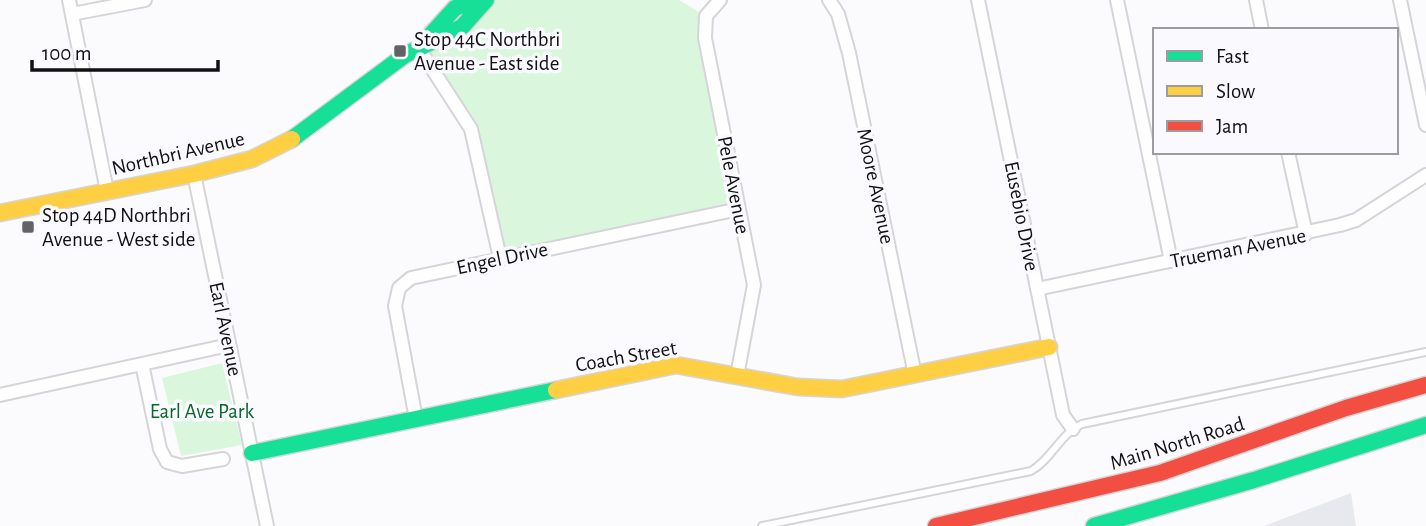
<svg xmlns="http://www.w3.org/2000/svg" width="1426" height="526" viewBox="0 0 1426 526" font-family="'Alegreya Sans',sans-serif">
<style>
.built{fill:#e8e9ee}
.green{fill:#daf7de}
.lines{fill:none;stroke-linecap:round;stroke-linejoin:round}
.lane-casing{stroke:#d5d5d8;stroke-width:10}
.street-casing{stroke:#d5d5d8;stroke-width:16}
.fast-casing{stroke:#d5d5d8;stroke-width:19}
.slow-casing{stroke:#d5d5d8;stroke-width:19}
.jam-casing{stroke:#d5d5d8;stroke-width:19}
.lane{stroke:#fefeff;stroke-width:6}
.street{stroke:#fefeff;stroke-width:12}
.fast{stroke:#16e098;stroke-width:16}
.slow{stroke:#ffcf43;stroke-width:16}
.jam{stroke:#f24e42;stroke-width:16}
.poi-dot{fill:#636366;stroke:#fafafe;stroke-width:2.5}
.labels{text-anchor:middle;stroke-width:7;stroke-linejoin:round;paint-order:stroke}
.poi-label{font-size:21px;fill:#111114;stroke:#fafafe;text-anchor:start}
.street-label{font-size:21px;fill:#111114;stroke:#fafafe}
.park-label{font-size:21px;fill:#076828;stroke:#fafafe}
</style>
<rect width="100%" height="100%" fill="#fbfbfd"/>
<!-- built -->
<path class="built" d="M1351,493l5,33h-92z"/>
<!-- green -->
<path class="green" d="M486,0h193l27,16 33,193 -239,49 -25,-115 -57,-96z
M222,363l20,82 -61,11 -19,-78z"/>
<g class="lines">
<defs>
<path id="lane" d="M762,526l269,-55c21,-12 29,-37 51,-47l344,-72"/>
<path id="street" d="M69,0l38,191
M720,0l-14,16 -1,22 49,247 -17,91
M829,0l9,14 11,39 66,322
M978,0l85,415 10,14
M1117,0l54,261
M1256,0l6,30
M1400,0l26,125
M72,14l73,-14
M418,47l53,82 29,129
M1288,152l18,82
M194,174l73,352
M1037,289l303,-64 16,-5 70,-45
M142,364l18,85 7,13 15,4 41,-7
M0,395l229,-50
M416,419l-21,-113 4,-18 12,-10 328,-69"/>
<path id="fast" d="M426,40l29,-32 24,-8
M292,139l113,-84 57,-28 24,-27
M252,453l304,-63
M1094,526l160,-46 172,-55"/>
<path id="slow" d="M0,213l194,-39 58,-15 40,-20
M556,390l120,-25 122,22 44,2 207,-42"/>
<path id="jam" d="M936,526l224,-53 186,-65 80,-23"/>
</defs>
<!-- lane casing -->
<use href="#lane" class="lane-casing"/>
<!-- street casing -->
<use href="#street" class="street-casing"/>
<!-- fast casing -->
<use href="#fast" class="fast-casing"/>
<!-- slow casing -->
<use href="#slow" class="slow-casing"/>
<!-- jam casing -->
<use href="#jam" class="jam-casing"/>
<!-- lane -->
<use href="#lane" class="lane"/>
<!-- street -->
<use href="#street" class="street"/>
<!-- fast -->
<use href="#fast" class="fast"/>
<!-- slow -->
<use href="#slow" class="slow"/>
<!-- jam -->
<use href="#jam" class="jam"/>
</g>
<!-- markers -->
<g class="poi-dot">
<rect x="393" y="44" width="14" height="14" rx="3.5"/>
<rect x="21" y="220" width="14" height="14" rx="3.5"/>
</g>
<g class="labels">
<!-- poi labels -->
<g class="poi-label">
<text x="414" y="46">Stop 44C Northbri<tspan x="414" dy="24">Avenue - East side</tspan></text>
<text x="42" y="222">Stop 44D Northbri<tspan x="42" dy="24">Avenue - West side</tspan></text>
</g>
<!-- street labels -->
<g class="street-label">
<text transform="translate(178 153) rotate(-13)" y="7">Northbri Avenue</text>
<text transform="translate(734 185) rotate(79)" y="7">Pele Avenue</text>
<text transform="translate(876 186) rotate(78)" y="7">Moore Avenue</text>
<text transform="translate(1022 216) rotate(79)" y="7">Eusebio Drive</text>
<text transform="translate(1238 248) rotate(-11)" y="7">Trueman Avenue</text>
<text transform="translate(502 258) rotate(-12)" y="7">Engel Drive</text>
<text transform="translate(226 329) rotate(78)" y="7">Earl Avenue</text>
<text transform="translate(626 356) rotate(-10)" y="7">Coach Street</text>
<text transform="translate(1177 443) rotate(-17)" y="7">Main North Road</text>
</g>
<!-- park labels -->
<g class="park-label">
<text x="202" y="418">Earl Ave Park</text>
</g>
</g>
<!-- legend -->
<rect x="1153" y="28" width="245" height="126" fill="#fafafe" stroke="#9d9da0" stroke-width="2"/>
<rect x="1167" y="51" width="35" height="10" fill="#16e098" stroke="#9d9da0" stroke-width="2"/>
<text x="1216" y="63" font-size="21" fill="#111114">Fast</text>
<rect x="1167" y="86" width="35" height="10" fill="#ffcf43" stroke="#9d9da0" stroke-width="2"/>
<text x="1216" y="98" font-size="21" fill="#111114">Slow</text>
<rect x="1167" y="121" width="35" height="10" fill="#f24e42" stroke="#9d9da0" stroke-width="2"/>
<text x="1216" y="133" font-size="21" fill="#111114">Jam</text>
<!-- scale -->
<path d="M32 60v10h186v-10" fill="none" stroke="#111114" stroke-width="3.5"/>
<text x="42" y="60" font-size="21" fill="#111114" stroke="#fafafe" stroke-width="5" paint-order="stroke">100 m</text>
</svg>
